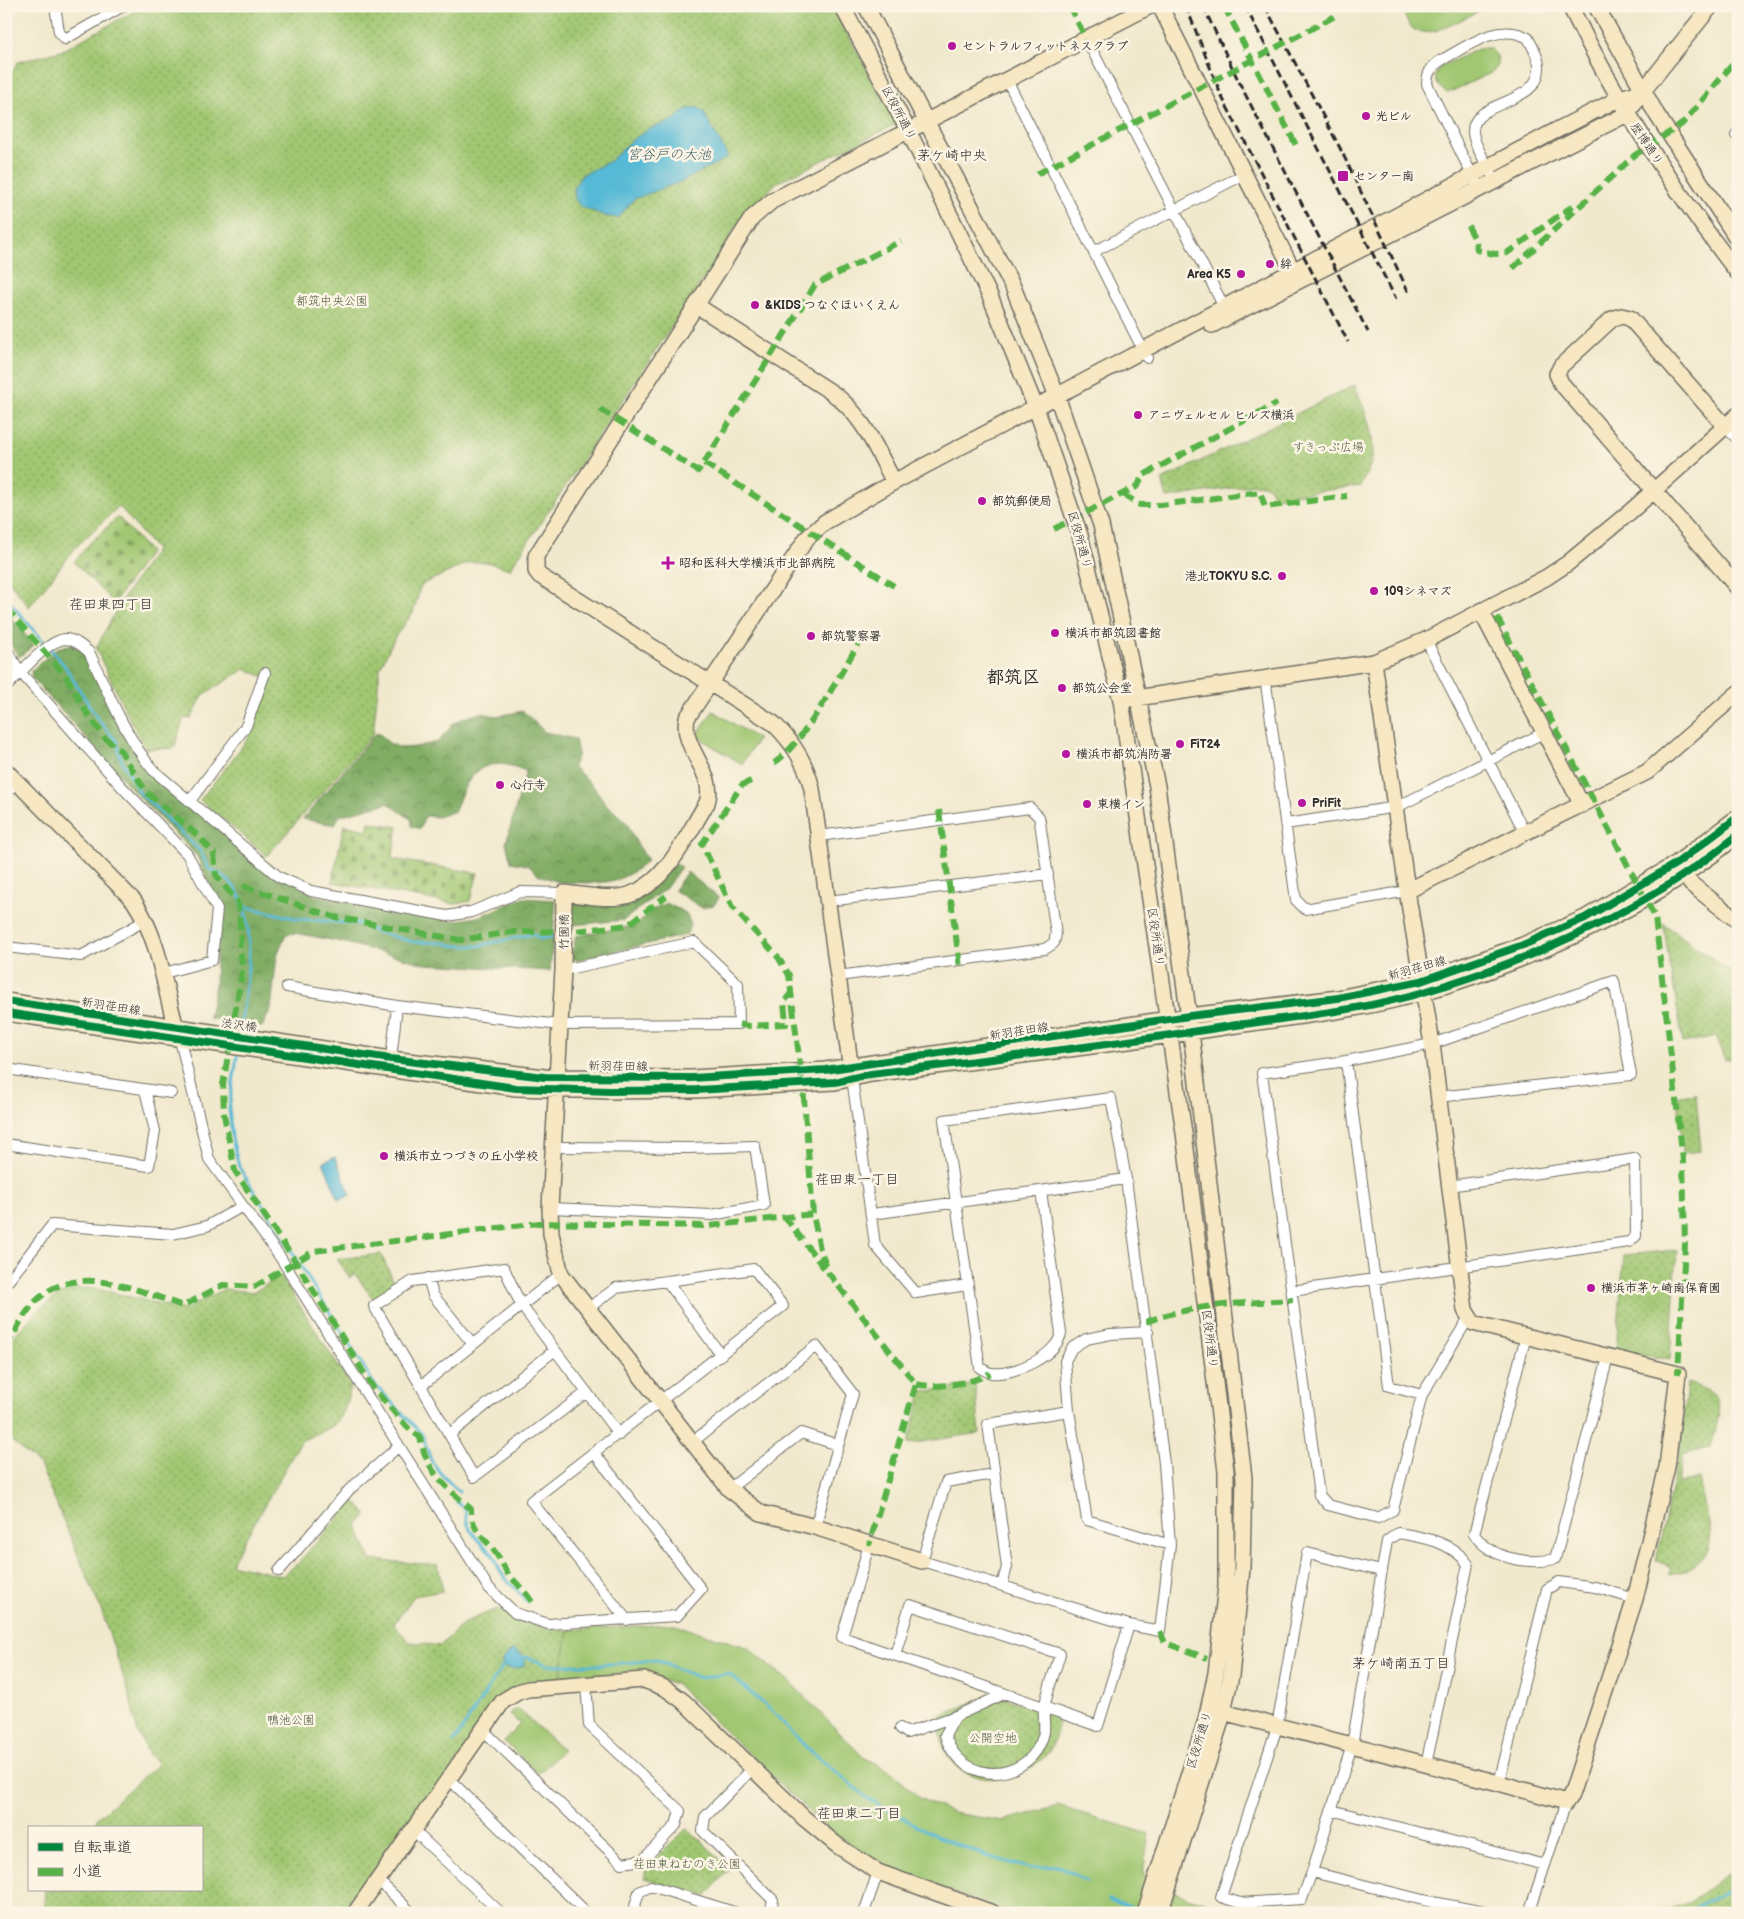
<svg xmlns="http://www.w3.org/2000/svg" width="1744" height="1919" viewBox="0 0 1744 1919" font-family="'Balsamiq Sans','Klee One',sans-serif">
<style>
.grass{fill:#a1c772;stroke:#66794e}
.forest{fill:url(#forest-crowns);stroke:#566c48}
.cemetery{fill:url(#cemetery-stones);stroke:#66794e}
.park{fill:url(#park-dots);stroke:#66794e}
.water{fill:#56b9d5;stroke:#407280}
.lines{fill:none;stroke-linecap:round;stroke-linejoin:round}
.stream{stroke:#56b9d5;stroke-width:3}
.street-casing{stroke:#706e64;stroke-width:12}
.secondary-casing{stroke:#706e64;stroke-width:18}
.street{stroke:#fff;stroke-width:10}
.secondary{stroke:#f7e8c3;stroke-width:15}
.rail{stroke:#2b2b2b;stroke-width:3;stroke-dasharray:8 4;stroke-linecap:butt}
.quiet{stroke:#56b246;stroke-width:6;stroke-dasharray:12 6;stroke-linecap:butt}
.cycleway-casing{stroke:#fcf5e5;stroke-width:11}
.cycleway{stroke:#00873e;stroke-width:8}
.poi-dot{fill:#b5179e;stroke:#fcf5e5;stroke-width:2}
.labels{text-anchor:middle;stroke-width:5;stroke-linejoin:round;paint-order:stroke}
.poi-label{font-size:12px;font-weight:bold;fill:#2b2b2b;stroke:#fcf5e5;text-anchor:start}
.street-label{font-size:12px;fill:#2b2b2b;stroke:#fcf5e5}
.park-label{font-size:12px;fill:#4e5a40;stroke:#fcf5e5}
.water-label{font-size:14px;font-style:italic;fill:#3a5d66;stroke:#fcf5e5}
.neighbourhood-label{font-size:14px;fill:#2b2b2b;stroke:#fcf5e5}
.district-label{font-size:18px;font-weight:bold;fill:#2b2b2b;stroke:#fcf5e5}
</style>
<defs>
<pattern id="forest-crowns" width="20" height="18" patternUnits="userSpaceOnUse" patternTransform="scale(1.25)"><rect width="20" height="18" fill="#80ac64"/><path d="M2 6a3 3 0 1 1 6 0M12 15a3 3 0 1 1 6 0" fill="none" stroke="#698c53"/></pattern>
<pattern id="cemetery-stones" width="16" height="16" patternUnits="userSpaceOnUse" patternTransform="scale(1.25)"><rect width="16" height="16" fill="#a1c772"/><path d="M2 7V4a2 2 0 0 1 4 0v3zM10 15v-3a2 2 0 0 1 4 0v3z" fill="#83a25e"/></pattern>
<pattern id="park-dots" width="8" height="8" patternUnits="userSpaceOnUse" patternTransform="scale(1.25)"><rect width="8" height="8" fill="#a1c772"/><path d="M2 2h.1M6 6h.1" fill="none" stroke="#83a25e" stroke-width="1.8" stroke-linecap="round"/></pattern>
</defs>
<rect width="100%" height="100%" fill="#fcf5e5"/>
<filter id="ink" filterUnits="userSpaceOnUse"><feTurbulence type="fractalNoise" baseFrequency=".02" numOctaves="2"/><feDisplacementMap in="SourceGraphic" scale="10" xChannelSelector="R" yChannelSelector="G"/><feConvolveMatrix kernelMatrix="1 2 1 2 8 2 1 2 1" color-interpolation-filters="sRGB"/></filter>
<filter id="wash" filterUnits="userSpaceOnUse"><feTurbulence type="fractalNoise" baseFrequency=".0096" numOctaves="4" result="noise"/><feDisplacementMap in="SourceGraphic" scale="20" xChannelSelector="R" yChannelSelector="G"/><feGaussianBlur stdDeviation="1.12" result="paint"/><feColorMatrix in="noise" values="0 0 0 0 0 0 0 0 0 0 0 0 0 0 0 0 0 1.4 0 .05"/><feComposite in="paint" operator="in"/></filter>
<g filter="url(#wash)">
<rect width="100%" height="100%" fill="#f1e9cd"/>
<!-- grass -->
<path class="grass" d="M1403,6h81c-5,7 -16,10 -23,14 -23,12 -54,25 -58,-14z
M1480,48h10l7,8 1,9 -5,7 -45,21c-8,-4 -11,-8 -13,-17l5,-9z
M713,711l45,28 -16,25 -46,-28z
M672,1624l75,23 43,35 73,75 29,15 27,26 34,15 49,8 56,-15 91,28 -6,40 38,21 33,10 27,5 52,-3 35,6h-314l-57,-19 -80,-30 -54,-39 -147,-141c-46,-14 -69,-10 -116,-6l8,-48z
M517,1708l46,42 -25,24 -34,-33 16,-17 -11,-10z"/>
<!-- forest -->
<path class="forest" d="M6,612l28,33 -15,12 -13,-20z
M69,645l9,3 9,8 45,92 86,81 97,67 137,25 26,-4 45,-19 33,2 -6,71 -125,-7 -83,-22 -47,-9 -9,1 -9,21 -6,54 -9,18 -53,-9 6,-33 3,-80 -21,-49 -54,-55 -111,-123 -1,-7 26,-23z
M523,711l22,21 30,7 3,15 -5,12 21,21 12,17 21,19 9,19 12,18 -15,12 -18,9 -22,2 -34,-1 -21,-7 -10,-10 -17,-3 -5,-19 20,-72c-42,-18 -58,1 -71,40l-17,6 -13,-1 -5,13 -9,-3 1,-6 -24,-17 -49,13 -4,9 -32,-6 72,-85 4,-1 10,10 12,5 14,-1 23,-5 15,-18 11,-6 17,-5 16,3z
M676,864l5,3 -15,21 -42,32 -52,5v-26l40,4z
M687,872l32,26 -5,7 -12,3 -28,-18z
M666,903l20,10 5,12 -5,10 -109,25 -6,-2 5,-22 61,-11 15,-15z"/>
<!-- cemetery -->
<path class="cemetery" d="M118,517l32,35 -36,51 -40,-41 15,-18z
M369,822l29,5 -6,32 86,14 -8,28 -15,3 -123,-22 12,-57 23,5z"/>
<!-- park -->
<path class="park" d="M144,6h688l65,118 -121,59 -41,44 -12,23 -213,319 -24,-7h-16l-49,23 -8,28 -18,24 -15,31 -7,66 -106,122 -67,-56 48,-61 21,-60 -24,-10 -42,26 -12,24 -7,-1 -10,30 -28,1 -18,-33 -29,-61 -3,-7 25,-47 35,-51 -37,-44 -42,40 -48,61 -23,-30v-495l12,-20 43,-11z
M1355,385c8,21 21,50 17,73 -1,10 -8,20 -12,28l-85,11 -7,-11 -12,-2 -89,14 -5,-18z
M1663,923l75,54v49l-5,7 5,13v12l-13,2 -10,-24 -32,7z
M1696,1094l5,57 -18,2 -5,-57z
M1677,1250l-7,110 -54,-11 8,-94z
M381,1254l15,32 -23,13 -18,-25 -5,4 -13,-19z
M281,1276l70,110 -7,25 -11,15 -32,15 -70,123 51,12 15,-12 57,-63 13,13 -10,12 14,34 67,5 5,26 -29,5 -20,28 15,18 31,4 25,-24 32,-13 47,20 24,1 -8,48 -40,7 -171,228h-306l2,-23h156v-62h-106l2,-10 61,-54 -9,-9 -12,-25 -7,-33 -28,-85 -62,-147 -34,-29v-86l12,-19 23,-23 17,-13 18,-6 18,-1 91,22 39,-21 30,3z
M1687,1383c42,10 33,30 24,64l-28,8 -5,29 21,-5c3,17 11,46 11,62 -1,19 -24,32 -40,33v-8l-14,-5 24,-113z
M975,1384l5,49 -72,11 14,-52z
M992,1694l67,23c-2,11 -3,23 -9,33 -21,31 -78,41 -101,7 -9,-12 -9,-27 -9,-41z
M687,1828l43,40 -24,28 -62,-18 2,-9z
M1738,1866v47h-81l33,-11z"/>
<!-- water -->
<path class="water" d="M697,107l6,4 25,46 -43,23 -51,19 -16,19 -13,-2 -25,-10 -5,-7 -1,-12 8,-12 28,-14 22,-21 17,-11 25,-9 11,-10z
M335,1157l16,38 -12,5 -16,-38z
M513,1649l12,8 -1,9 -9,3 -13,-2v-7z"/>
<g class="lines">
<!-- stream -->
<path class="stream" d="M6,598l58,67 33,53 20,24 3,15 19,35 61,59 9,18c60,20 36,115 31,163
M246,907l53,12 62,5 13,7 39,11 32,1 10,3h23l55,-12 7,5 16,-3
M238,1051l-9,57 3,30 7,29 136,218 47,49 9,26 10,14 18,18
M457,1502l9,8c-1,22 13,29 26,44 4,5 5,12 9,18 6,11 18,18 25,29
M525,1657l23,8h53l55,-5 44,18 29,-4 43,37 33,35 65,54 66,36 50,20 43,12 29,-2 29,15
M454,1742l48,-75
M1109,1900l32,11
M1689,1913l49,-29"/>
</g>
</g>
<g filter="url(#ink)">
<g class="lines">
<defs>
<path id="street" d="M55,6l4,26 6,7 46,-26
M107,6l4,7 12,-7
M1086,38l138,269
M1007,80l140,278
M1738,132l-2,3 2,2
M1479,189l-52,-105c0,-11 4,-17 13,-23 26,-14 59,-40 88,-23 4,8 11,19 11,28 2,40 -66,33 -66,65 0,13 12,29 18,42
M1095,251l148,-76
M1725,426l13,14
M1426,640l99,193
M6,649l15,24 101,114 65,67 30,55 -5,51 -48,13
M1265,677l31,223 9,9 102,-18
M6,687c13,-12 42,-48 60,-48 9,1 16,7 23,13 19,40 36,84 64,118l126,107 32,14 136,25 24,-4 49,-20 44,1
M6,793l11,-11
M190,801l56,-75 19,-53
M1286,824l111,-17 146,-74
M819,836l211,-28 9,9 1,5 16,112 -2,9 -9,6 -207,27
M828,901l220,-27
M6,947l75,9 65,-36
M287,987l110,19 163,19 179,-1 -1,-40 -44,-42 -131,28
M180,1040l29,119 71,98 208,330 27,26 33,11 129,-8 24,-27 -106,-135
M391,1059l6,-53
M1346,1061l43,325 33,9
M6,1069l165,24
M852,1078l23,167 41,48 51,-8
M1438,1097l193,-22 -17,-94 -182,63 -86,17 -84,12 57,422 9,10 50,13 15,-8 29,-115 46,-76
M6,1144l143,22 6,-35 -10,-41
M550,1208l162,7 52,-10 -9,-59 -66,2 -134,-1
M872,1214l254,-35
M6,1278l3,2 43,-55 121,9 34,-8 36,-20
M428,1278l5,17 39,48
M667,1281l54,74
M1292,1291l337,-49 7,-6 -1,-77 -186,27
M587,1309l29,-21 138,-19 29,37 -252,195 96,119
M1148,1332l-37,2 -25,5 -14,9 -7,13 4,50 18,109 83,25
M1526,1336l-52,198c17,25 54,31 81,25l53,-202
M421,1386l140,-112
M587,1392l-113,85 -100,-171 39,-25 91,-13 17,37 98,130
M450,1434l105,-84
M691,1443l125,-97 37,48 -38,133
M993,1474l-47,8 -24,79 207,64 31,6 10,-86 -6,-82 -38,-284 -15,-81 -167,22 36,248c3,1 7,4 11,5 22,3 66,-17 70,-40l-20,-142
M729,1489l72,-56 37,12
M869,1545l-27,92 256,89 31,-101
M279,1571l70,-81 50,-44
M1381,1571l-74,-18 -30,174 -56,170 19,6 62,-4 10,-27 40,-127 35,-204 11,-8c26,4 54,9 70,31l-42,201
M1002,1585l5,-18 -19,-143 81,-13
M895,1655l15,-50 150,49c-5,18 -13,37 -16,55 -1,7 1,15 0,23 -6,29 -35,47 -64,39 -18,-5 -30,-19 -35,-36l11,-19
M900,1728l7,5 49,-17 48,-22
M482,1729l140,134 21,-3 33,-35 4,-14 -91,-86 -3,-41
M753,1768l-48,49 -2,14 70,69 -3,13
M448,1778l134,130 -2,5
M1499,1783l48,-194 12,-7 36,5 40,12
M1331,1810l214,55
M413,1830l88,83
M1312,1872l111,28 66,13
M378,1880l34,33
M633,1913l6,-21 12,-6 86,27
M864,1913l14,-41
M1529,1913l37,-111"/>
<path id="secondary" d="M842,6l66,124 82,166 46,112 44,127 41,165 63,433 42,338v115l-10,87 -10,47 -61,193
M866,6l147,281 44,109 44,129 56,261 34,246 53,446 -2,90 -11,108 -11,48 -60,189
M1160,6l137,273
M1570,6c46,95 103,183 168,267
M1596,6l61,109 81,125
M696,305l135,87c32,22 45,57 63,90
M1212,325l415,-211 16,-23 68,-85
M1725,426l-95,-108 -9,-2 -9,3 -51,47 -4,8 4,9 177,205
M1481,611l101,194
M1130,699l244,-37 52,-22 121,-63 21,-14 63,-52 107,-96
M6,771l128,130c28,43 29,86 44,133
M1679,867l12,17 47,37
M1407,891l240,-119 91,-79
M6,1001l385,58 154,18 147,1 133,-8 364,-54 149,-18 83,-17 102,-36 62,-27 92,-55 61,-46
M6,1013l510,75 94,3 87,-1 138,-8 36,-8c115,-14 231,-28 346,-46 69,-11 140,-16 207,-36 114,-34 222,-82 314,-157
M852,1077l-40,-288c-6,-27 -19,-47 -39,-66l-233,-147 -4,-5v-15l216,-338 20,-17 378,-195
M922,1561l-107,-34 -54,-14 -32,-24 -168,-215 -10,-40 -1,-26 13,-238 1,-77c20,2 46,8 65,2 39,-13 58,-61 78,-92 10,-31 -27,-54 -20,-85l120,-180 18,-16 69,-40 510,-270 151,-81 63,-32 25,-8
M1215,1710l284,73 67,19 5,-7 64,-196 32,-132 11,-93 -205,-51 -8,-13 -33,-266 -23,-141 -35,-241
M355,1913l148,-212 15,-9 10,-3 116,-9 21,8 18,13 121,117 34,28 40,26 115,41"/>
</defs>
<!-- street casing -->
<use href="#street" class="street-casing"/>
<!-- secondary casing -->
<use href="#secondary" class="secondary-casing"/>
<!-- street -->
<use href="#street" class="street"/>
<!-- secondary -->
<use href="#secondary" class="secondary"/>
<!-- rail -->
<path class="rail" d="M1186,6l35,89 127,247
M1203,6l38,80 127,246
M1245,6l151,293
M1265,6l75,142 69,145"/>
<!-- quiet -->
<path class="quiet" d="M1069,6l17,32
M1224,6l74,143
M1037,174l302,-160
M1468,226l8,15 1,9 17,4 13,-1 67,-48
M1513,268l122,-113 47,-31 56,-66
M600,409l98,62 6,-8 190,123
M704,463l111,-178 86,-44
M1123,494l17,11h21l99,-13 5,15 82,-11
M1054,529l84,-43 4,-10 135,-73
M6,608l60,68 19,34 20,28 16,13 25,41 49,41 19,20 2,22 22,28 3,32 -2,15 4,16 -20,119 1,30 11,56 62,93 77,125 34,39 12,9c7,36 25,49 51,72 0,22 15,29 26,46 5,6 7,14 12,20 8,9 16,16 23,27
M1497,617l158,300 28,243 2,84 -7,130
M774,763c30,-19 68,-93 88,-125
M751,781l-9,4 -40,59 30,63 46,50 11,18 15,123 9,116 7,35 9,25 87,110 -47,161
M939,810l21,157
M243,886l91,31 126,23 52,-8 63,-1 53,-6 38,-29
M739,1024l9,2 38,-2 -2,-22 7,-9
M784,1216l40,52
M1146,1322c45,-18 99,-19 147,-22
M6,1348c8,-13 14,-28 24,-40 38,-50 105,-19 153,-2l40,-21 31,2 60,-36 225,-28 170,3 104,-12
M916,1384c18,5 60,-1 74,-11
M1160,1631l5,12 42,15"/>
<defs>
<path id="cycleway" d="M6,1001l385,58 154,18 147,1 133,-8 364,-54 149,-18 83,-17 102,-36 62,-27 92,-55 61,-46
M6,1013l510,75 94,3 87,-1 138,-8 36,-8c115,-14 231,-28 346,-46 69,-11 140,-16 207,-36 114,-34 222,-82 314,-157"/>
</defs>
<!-- cycleway casing -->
<use href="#cycleway" class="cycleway-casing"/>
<!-- cycleway -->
<use href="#cycleway" class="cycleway"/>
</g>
</g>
<!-- markers -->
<g class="poi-dot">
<circle cx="952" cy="46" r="5"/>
<circle cx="1366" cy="116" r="5"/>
<rect x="1337" y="170" width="12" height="12" rx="2.5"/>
<circle cx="1270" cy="264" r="5"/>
<circle cx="1241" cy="274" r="5"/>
<circle cx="755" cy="305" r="5"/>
<circle cx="1138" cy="415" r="5"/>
<circle cx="982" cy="501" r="5"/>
<path d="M665.5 555.5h5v5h5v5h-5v5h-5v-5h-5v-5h5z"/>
<circle cx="1282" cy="576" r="5"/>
<circle cx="1374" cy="591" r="5"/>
<circle cx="1055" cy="633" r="5"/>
<circle cx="811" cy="636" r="5"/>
<circle cx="1062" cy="688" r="5"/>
<circle cx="1180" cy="744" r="5"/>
<circle cx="1066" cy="754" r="5"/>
<circle cx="500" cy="785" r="5"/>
<circle cx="1302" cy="803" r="5"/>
<circle cx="1087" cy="804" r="5"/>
<circle cx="384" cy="1156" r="5"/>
<circle cx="1591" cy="1288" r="5"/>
</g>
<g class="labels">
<!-- poi labels -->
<g class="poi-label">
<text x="962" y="50">セントラルフィットネスクラブ</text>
<text x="1376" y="120">光ビル</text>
<text x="1354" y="180">センター南</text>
<text x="1280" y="268">絆</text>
<text x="1231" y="278" text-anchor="end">Area K5</text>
<text x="765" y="309">&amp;KIDS つなぐほいくえん</text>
<text x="1148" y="419">アニヴェルセル ヒルズ横浜</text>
<text x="992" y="505">都筑郵便局</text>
<text x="679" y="567">昭和医科大学横浜市北部病院</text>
<text x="1272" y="580" text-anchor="end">港北TOKYU S.C.</text>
<text x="1384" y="595">109シネマズ</text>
<text x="1065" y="637">横浜市都筑図書館</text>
<text x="821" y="640">都筑警察署</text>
<text x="1072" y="692">都筑公会堂</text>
<text x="1190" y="748">FiT24</text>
<text x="1076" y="758">横浜市都筑消防署</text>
<text x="510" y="789">心行寺</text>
<text x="1312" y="807">PriFit</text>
<text x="1097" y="808">東横イン</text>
<text x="394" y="1160">横浜市立つづきの丘小学校</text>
<text x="1601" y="1292">横浜市茅ヶ崎南保育園</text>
</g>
<!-- street labels -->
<g class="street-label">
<text transform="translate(899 113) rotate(62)" y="4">区役所通り</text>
<text transform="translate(1647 144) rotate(56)" y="4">歴博通り</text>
<text transform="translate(1080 540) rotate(74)" y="4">区役所通り</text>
<text transform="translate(564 932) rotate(-89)" y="4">竹園橋</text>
<text transform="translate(1156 937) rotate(82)" y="4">区役所通り</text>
<text transform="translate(1417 968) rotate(-16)" y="4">新羽荏田線</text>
<text transform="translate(111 1006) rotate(9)" y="4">新羽荏田線</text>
<text transform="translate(239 1025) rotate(8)" y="4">渋沢橋</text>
<text transform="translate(1019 1031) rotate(-9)" y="4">新羽荏田線</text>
<text transform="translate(618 1066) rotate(1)" y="4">新羽荏田線</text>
<text transform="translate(1210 1339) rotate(83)" y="4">区役所通り</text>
<text transform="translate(1199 1740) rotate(-73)" y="4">区役所通り</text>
</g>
<!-- park labels -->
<g class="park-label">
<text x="332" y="305">都筑中央公園</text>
<text x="1328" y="451">すきっぷ広場</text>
<text x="291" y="1724">鴨池公園</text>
<text x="993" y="1742">公開空地</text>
<text x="687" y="1868">荏田東ねむのき公園</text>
</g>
<!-- water labels -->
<g class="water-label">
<text x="669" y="159">宮谷戸の大池</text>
</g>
<!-- neighbourhood labels -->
<g class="neighbourhood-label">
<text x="952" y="160">茅ケ崎中央</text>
<text x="111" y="609">荏田東四丁目</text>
<text x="857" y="1184">荏田東一丁目</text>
<text x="1401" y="1668">茅ケ崎南五丁目</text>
<text x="859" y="1818">荏田東二丁目</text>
</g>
<!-- district labels -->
<g class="district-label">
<text x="1013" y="683">都筑区</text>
</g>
</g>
<!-- margin -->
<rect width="1744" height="1919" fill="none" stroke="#fcf5e5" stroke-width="25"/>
<!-- legend -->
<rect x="28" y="1826" width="175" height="65" fill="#fcf5e5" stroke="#a8a49b"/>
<rect x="38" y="1843" width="25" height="8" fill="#00873e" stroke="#a8a49b"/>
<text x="72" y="1852" font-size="15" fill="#2b2b2b">自転車道</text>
<rect x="38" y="1868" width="25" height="8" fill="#56b246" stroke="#a8a49b"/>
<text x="72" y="1876" font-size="15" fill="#2b2b2b">小道</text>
</svg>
